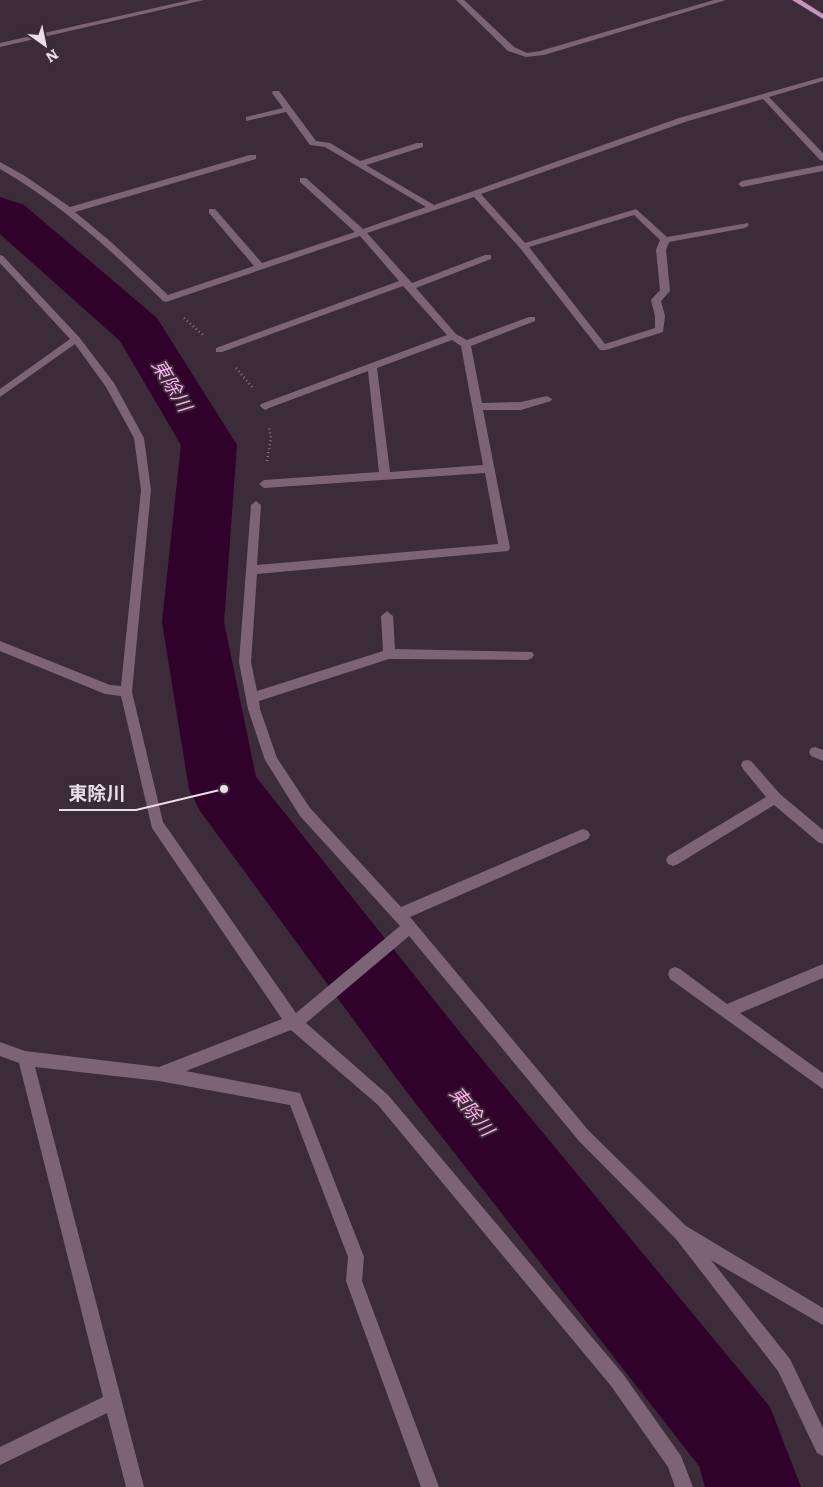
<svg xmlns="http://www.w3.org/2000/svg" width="823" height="1487" viewBox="0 0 823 1487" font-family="Literata,'Noto Sans JP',serif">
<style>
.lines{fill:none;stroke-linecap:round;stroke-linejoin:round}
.river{fill:#30012a;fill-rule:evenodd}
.path{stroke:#897a86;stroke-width:2.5;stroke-dasharray:1 3;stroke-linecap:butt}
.minor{fill:#7c6476;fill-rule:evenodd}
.major{fill:#c695bb;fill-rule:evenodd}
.labels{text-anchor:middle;stroke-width:4;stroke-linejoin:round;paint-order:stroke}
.water-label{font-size:19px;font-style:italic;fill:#feafee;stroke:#3c2b38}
.leader{fill:none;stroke:#eadee7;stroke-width:2}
.callout-dot{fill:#eadee7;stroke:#3c2b38;stroke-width:2}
.callout-label{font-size:19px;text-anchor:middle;font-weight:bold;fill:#eadee7;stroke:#3c2b38;stroke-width:4;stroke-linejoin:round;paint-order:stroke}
</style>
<rect width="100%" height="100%" fill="#3c2b38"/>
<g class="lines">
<!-- river -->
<path class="river" d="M0,197l24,8 133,113 80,127 -13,177 32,155 206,258 308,372 31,80h-96l-6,-21 -293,-375 -206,-280 -11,-22 -27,-167 19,-177 -61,-104 -120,-107z"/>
<!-- path -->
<path class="path" d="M184,318l19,17
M236,368l17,20
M267,461l4,-23 -2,-11"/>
<!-- minor -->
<path class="minor" d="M190,0h14l-204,47v-4z
M456,0h8l50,47 13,6 13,-2 174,-51h12l-182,55 -18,2 -18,-6z
M823,77v4l-54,16 54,56v8l-3,-1 -57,-61 -78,23 -204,72 44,49 111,-34 31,28 81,-14 1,2 -4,3 -76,14 -3,8 4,41 -9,10 4,15 -2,16 -57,18h-6l-80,-102 -46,-51 -107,36 45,50 73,-28h6v4l-75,29 40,46 11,6 62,-23h6v4l-64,25 11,57 39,-1 26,-6 5,3 -1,2 -30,9h-38l27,138 -2,3 -251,23 -6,88 6,29 126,-40 -2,-35 6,-5 6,5 2,33 137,3 2,3 -2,3 -4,2 -139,-1 -130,42 1,8 17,49 33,50 91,99 177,-76 5,-2 5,2 2,4 -2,4 -178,78 179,214 97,95 137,82v17l-112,-65 79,99 33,69v28l-6,-3 -39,-82 -102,-132 -97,-98 -170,-205 -103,87 82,72 235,279 58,82 12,31h-18l-7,-20 -57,-81 -233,-281 -87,-75 -105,41 114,22 64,164 -2,24 77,206h-18l-75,-206 2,-24 -58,-152 -131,-24 -124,-14 109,420h-18l-19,-74 -107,52v-18l103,-50 -84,-334 -19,-7v-14l25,9 134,16 123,-48 -130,-191 -31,-132 -16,-2 -105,-43v-10l110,44 11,1 20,-196 -7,-52 -28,-51 -31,-43 -75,53v-8l70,-50 -70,-76v-8l3,1 76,81 35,46 30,55 7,52 -19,202 31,130 133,191 104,-87 -100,-110 -35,-56 -17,-51 -9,-47 12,-157 5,-4 5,4 -4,60 241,-21 -13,-71 -221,15 -5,-4 5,-4 115,-8 -11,-101 -99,37 -4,2 -5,-4 1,-2 186,-69 -44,-49 -181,66h-6v-4l183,-67 -39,-45 -194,66 -3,-1c-51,-50 -102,-97 -163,-132v-7l25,14 45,31 180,-52h6v4l-181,53 36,30 57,53 86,-29 -45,-53v-4h6l47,54 93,-31 -55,-50v-4h6l57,51 63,-22 -101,-60 -15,-2 -24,-33 -40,9v-4l37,-9 -11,-15 1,-2h6l37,50 14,2 30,18 57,-18h6v4l-57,18 68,40 245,-87zM634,215l26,25 -4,10 4,40 -9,10 4,16v12l-50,16 -76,-97zM452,340l9,6 22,119 -93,7 -13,-104z
M823,165v6l-81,16 -4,-3 4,-3z
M815,747l8,3v11l-12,-5 -2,-4 2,-4z
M747,760l4,1 29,33 43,36v14l-5,-2 -44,-37 -96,59 -5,2 -5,-2 -2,-4 2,-4 98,-59 -23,-28 -2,-4 2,-4z
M823,964v14l-83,35 83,60v16l-153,-110 -2,-5 2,-5 5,-2 5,2 47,35z"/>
<!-- major -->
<path class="major" d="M792,0h9l22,14v5z"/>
</g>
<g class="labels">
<!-- water labels -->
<g class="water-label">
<text transform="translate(172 385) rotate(59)" y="7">東除川</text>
<text transform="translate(472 1111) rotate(51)" y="7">東除川</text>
</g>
</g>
<!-- callouts -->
<path class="leader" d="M224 789L136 810H59"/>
<circle class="callout-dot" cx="224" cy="789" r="5"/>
<g class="callout-label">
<text x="97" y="800">東除川</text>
</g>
<!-- north arrow -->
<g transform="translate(45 45) rotate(147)" stroke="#3c2b38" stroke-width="4" paint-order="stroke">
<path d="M0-4L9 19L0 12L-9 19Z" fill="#eadee7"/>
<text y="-8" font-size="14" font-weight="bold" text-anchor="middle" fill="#eadee7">N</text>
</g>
</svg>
